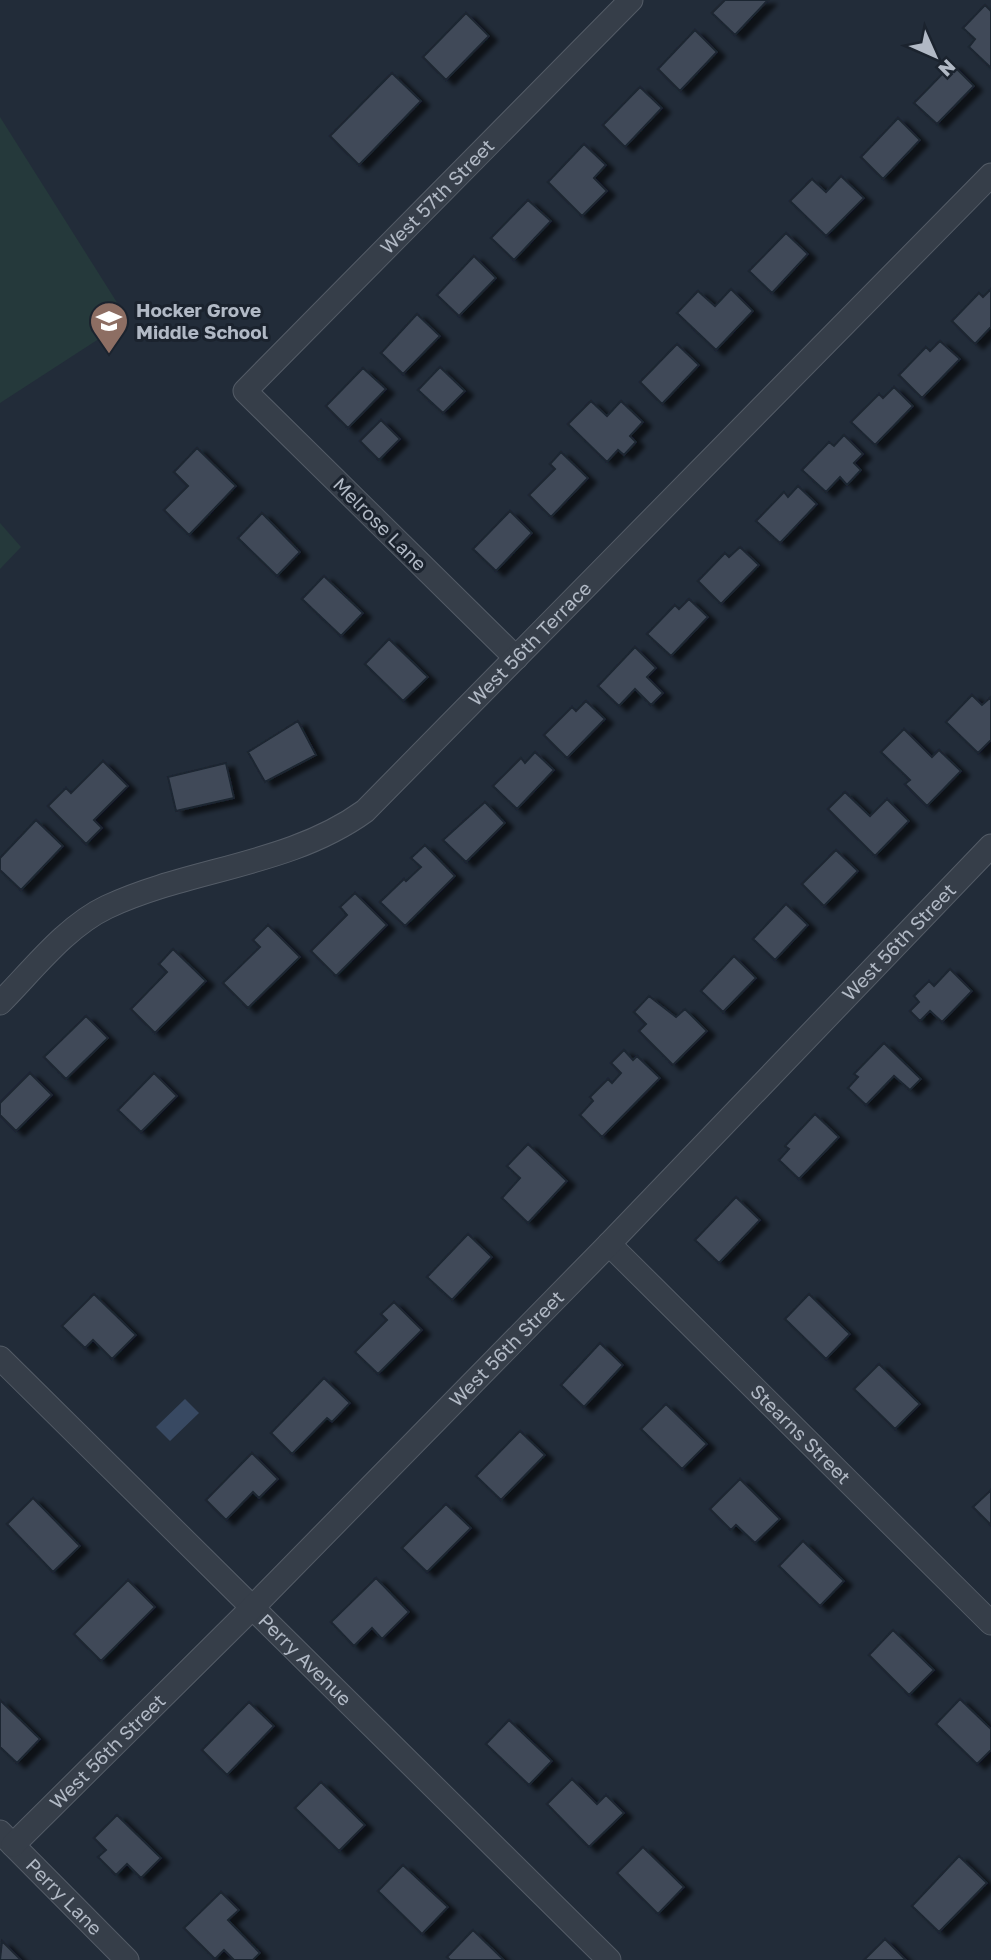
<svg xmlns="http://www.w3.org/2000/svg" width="991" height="1960" viewBox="0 0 991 1960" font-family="'Golos Text',sans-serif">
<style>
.green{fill:#25393b}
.water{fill:#384962}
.building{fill:#3f4a58;stroke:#1d2530;stroke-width:2;filter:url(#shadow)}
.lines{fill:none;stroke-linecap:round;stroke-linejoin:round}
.street-casing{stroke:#545c67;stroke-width:25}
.street{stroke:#363e49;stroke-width:23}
.labels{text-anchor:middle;stroke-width:6;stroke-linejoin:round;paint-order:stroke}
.street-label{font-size:19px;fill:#b1b9c5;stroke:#1b232e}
.poi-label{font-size:19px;font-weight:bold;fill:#b1b9c5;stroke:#1b232e;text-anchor:start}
</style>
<defs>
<filter id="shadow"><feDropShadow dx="8" dy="4.5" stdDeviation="2" flood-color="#0009"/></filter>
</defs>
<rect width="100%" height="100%" fill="#222c39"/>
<!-- green -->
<path class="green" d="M0,117l128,203 -128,83z
M0,523l21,24 -21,22z"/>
<!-- water -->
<path class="water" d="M185,1399l14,14 -29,28 -14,-14z"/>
<!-- building -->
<path class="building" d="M725,0h43l-33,35 -23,-22z
M985,5l6,6v57l-22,-21 6,-8 -12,-11z
M466,13l23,23 -43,44 -23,-23z
M695,30l22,22 -37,39 -22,-22z
M952,64l22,22 -37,38 -23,-21z
M392,73l29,28 -62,64 -29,-29z
M640,87l22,21 -37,39 -22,-22z
M898,118l22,22 -37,39 -22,-22z
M584,144l22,21 -12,13 13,13 -25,25 -34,-34z
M841,176l23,22 -38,38 -36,-35 22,-22 14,13z
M528,200l23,21 -37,39 -23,-22z
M786,233l22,21 -36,39 -23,-22z
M474,256l22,22 -37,38 -22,-21z
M731,289l22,22 -37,39 -39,-37 21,-22 17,15z
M991,289v38l-16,17 -23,-23 27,-28 4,4z
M417,314l23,22 -37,38 -22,-21z
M940,341l20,18 -38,39 -23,-23 27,-28 4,4z
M677,344l22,21 -37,39 -22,-22z
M440,367l25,24 -22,22 -25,-23z
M363,368l23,21 -38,39 -22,-22z
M894,387l19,19 -38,39 -24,-23 28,-28 4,4z
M591,401l16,15 14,-15 22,21 -13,14 6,6 -12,13 -6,-5 -11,12 -39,-38z
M381,420l19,19 -21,21 -19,-19z
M844,435l19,19 -9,9 7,7 -14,15 -7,-8 -14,15 -24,-22 27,-28 5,4z
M197,448l39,38 -47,49 -25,-25 24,-24 -14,-14z
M561,452l27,26 -37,39 -22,-22 26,-26 -5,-5z
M798,486l19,18 -37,39 -24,-22 28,-29 4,5z
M510,511l22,22 -36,38 -23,-22z
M262,513l38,39 -23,24 -39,-38z
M740,547l19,18 -38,39 -23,-23 27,-28 4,4z
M324,576l39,37 -22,23 -39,-37z
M689,599l19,18 -37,39 -24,-22 28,-29 4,4z
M389,639l39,38 -25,24 -38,-37z
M635,647l21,21 -9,9 16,16 -12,12 -16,-16 -16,17 -21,-20z
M972,695l10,10 9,-8v43l-13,13 -32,-31z
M586,701l19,18 -38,39 -23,-23 28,-28 4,4z
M298,721l18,34 -51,27 -17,-30z
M904,729l28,28 7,-7 22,21 -34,35 -22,-22 5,-4 -29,-28z
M535,752l19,18 -37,39 -24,-23 28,-28 4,5z
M103,761l25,25 -34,34 8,8 -16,16 -38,-38 18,-18 5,5z
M226,763l8,35 -58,13 -8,-34z
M845,792l25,24 17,-17 22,22 -34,35 -47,-47z
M485,802l20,21 -39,39 -23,-22z
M36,820l27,26 -42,44 -21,-20v-12z
M425,845l30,31 -50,50 -25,-24 24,-23 2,2 15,-14 -10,-9z
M836,850l22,21 -34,35 -22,-22z
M355,893l32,32 -51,51 -25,-25 36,-36 -7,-8z
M786,904l22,21 -33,35 -22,-21z
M268,925l32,32 -52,51 -25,-25 37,-36 -7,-7z
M173,949l33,32 -51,52 -24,-24 36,-37 -8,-8z
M734,956l22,22 -33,34 -22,-21z
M950,969l22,22 -30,31 -12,-11 -10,10 -10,-10 9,-9 -5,-6 15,-15 5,5z
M649,996l27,21 9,-8 22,22 -34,34 -34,-34 7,-7 -12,-12z
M86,1016l22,22 -42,41 -22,-22z
M884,1043l37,36 -11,11 -16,-14 -28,29 -18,-17 10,-11 -4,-3z
M624,1050l9,10 4,-4 23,22 -58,59 -22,-22 13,-14 -3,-4 18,-18 4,4 9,-10 -10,-10z
M30,1073l22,22 -36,36 -16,-16v-12z
M154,1073l23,23 -36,36 -23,-22z
M815,1114l24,23 -40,42 -20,-19 10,-11 -4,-3z
M528,1144l39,37 -39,42 -26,-25 18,-20 -13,-12z
M736,1197l24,23 -41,43 -24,-23z
M468,1234l24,23 -40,43 -25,-23z
M94,1294l42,41 -24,24 -19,-19 -8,8 -23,-22z
M809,1294l41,40 -24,25 -41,-40z
M394,1302l28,28 -44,44 -23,-22 32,-32 -6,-6z
M600,1343l23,22 -39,42 -23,-22z
M879,1364l41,40 -25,25 -41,-40z
M324,1378l26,25 -18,19 -5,-4 -35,36 -21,-21z
M666,1404l41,40 -25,25 -41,-40z
M520,1431l25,24 -44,45 -25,-24z
M252,1453l26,26 -19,19 -6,-6 -27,28 -20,-20z
M740,1479l40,40 -25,24 -19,-18 -5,5 -21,-21z
M991,1490v35l-18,-18z
M33,1498l47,48 -27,26 -46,-48z
M446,1504l25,24 -44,44 -25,-24z
M803,1541l41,40 -24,25 -41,-40z
M376,1578l33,34 -27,27 -10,-11 -18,18 -23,-24z
M128,1580l27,27 -54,54 -27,-27z
M893,1630l41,40 -25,25 -40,-40z
M960,1699l31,30v21l-14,14 -41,-40z
M0,1700l40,39 -23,24 -17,-16z
M249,1702l25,24 -47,49 -25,-25z
M509,1720l43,41 -23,24 -43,-41z
M572,1779l25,25 9,-9 18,18 -35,34 -42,-43z
M321,1782l44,43 -26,26 -44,-43z
M117,1815l44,43 -20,20 -14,-14 -11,11 -18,-18 8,-7 -12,-12z
M643,1847l41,40 -26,27 -41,-41z
M959,1856l28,27 -48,49 -27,-26z
M403,1865l45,42 -26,27 -44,-43z
M221,1892l18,18 -11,10 32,33 -7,7h-19l-10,-10 -9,9 -31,-31z
M473,1930l31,30h-54l-3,-3z
M885,1939l21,21h-42z
M2,1941l19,19h-21z"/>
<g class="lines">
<defs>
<g id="street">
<path id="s1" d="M516,658l-271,-267 386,-391"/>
<path id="s2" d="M0,1003c32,-32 65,-76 107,-96 83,-39 182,-41 258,-96l626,-636"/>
<path id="s3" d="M609,1244l382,379"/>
<path id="s4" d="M0,1358l609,602"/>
<path id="s5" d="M0,1832l127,128"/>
<path id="s6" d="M13,1845l239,-237 357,-364 382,-398"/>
</g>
</defs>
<!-- street casing -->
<use href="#street" class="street-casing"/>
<!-- street -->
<use href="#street" class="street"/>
</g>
<!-- icons -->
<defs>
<symbol id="school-pin" viewBox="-11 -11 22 30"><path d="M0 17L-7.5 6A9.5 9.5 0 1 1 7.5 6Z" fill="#8d6e63" stroke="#1b232e"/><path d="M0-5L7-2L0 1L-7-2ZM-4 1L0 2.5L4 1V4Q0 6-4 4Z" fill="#fff"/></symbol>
</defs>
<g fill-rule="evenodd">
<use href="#school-pin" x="87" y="299" width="44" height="60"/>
</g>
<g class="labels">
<!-- street labels -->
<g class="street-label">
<text dy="7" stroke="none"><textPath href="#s1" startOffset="654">West 57th Street</textPath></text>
<text transform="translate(380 524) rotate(45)" y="7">Melrose Lane</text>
<text dy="7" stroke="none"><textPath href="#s2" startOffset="656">West 56th Terrace</textPath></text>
<text dy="7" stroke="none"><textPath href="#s6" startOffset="1265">West 56th Street</textPath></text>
<text dy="7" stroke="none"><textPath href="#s6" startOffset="700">West 56th Street</textPath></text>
<text dy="7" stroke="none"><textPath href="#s3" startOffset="270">Stearns Street</textPath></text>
<text dy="7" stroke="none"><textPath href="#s4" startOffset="429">Perry Avenue</textPath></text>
<text dy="7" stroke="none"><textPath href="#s6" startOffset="133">West 56th Street</textPath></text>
<text dy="7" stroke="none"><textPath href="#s5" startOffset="91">Perry Lane</textPath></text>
</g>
<!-- poi labels -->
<g class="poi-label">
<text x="136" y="317">Hocker Grove<tspan x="136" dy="22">Middle School</tspan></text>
</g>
</g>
<!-- north arrow -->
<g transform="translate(935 56) rotate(135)" stroke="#1b232e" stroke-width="5" paint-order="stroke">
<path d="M0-5L12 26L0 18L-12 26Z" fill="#b1b9c5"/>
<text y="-10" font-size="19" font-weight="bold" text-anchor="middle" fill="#b1b9c5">N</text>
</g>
</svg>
